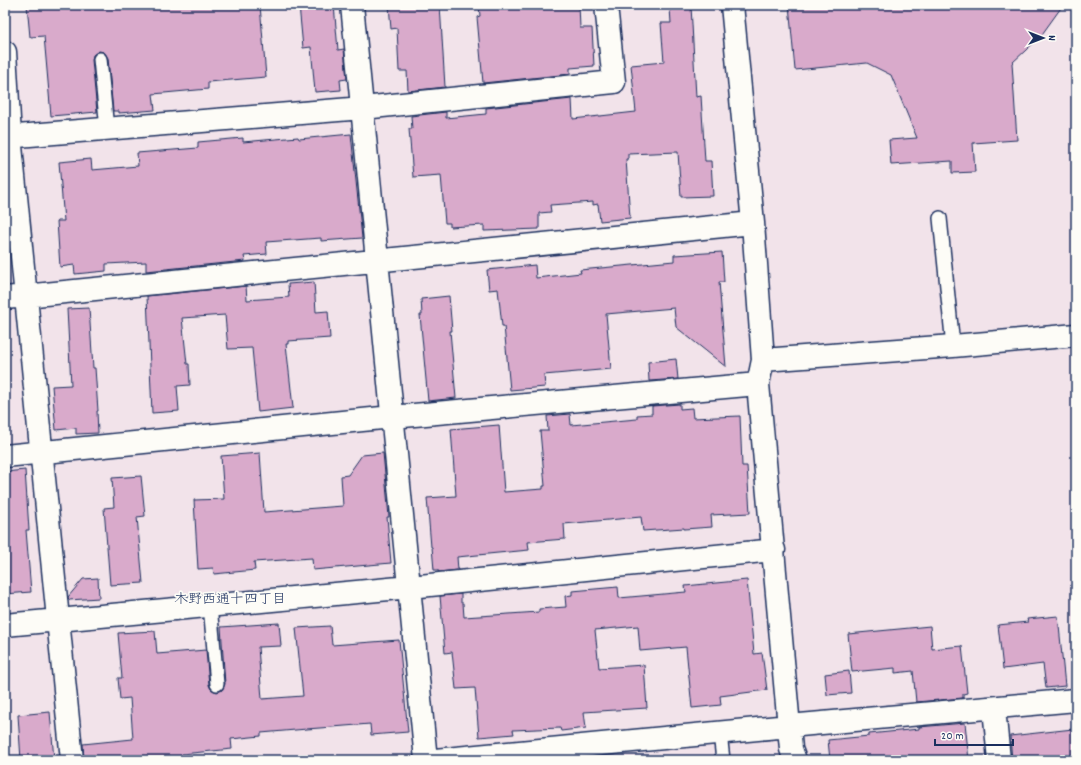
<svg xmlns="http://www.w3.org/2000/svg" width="1081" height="765" viewBox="0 0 1081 765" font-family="Dekko,'Klee One',sans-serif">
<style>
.building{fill:#d9aacb;stroke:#1b2f5e}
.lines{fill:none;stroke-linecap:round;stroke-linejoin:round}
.lane-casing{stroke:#1b2f5e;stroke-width:16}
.street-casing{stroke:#1b2f5e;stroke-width:25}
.lane{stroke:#fdfcf7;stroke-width:13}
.street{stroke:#fdfcf7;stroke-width:22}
.labels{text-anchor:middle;stroke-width:3.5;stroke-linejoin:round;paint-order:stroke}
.neighbourhood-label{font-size:14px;fill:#1b2f5e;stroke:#fdfcf7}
</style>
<rect width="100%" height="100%" fill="#f2e3ea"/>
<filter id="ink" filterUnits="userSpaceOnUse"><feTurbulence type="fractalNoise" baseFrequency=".025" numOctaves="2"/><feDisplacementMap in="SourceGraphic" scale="8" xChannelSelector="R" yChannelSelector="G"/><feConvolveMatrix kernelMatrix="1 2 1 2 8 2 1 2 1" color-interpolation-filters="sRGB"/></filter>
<g filter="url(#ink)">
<!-- building -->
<path class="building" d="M27,5h39l1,3 37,-3h156l6,72 -58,5v7l-55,5 2,16 -36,3v-2h-6l-5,-53 -4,-6 -5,-1 -6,4 -1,5 5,52 -46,4 -7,-80 -14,1z
M299,5h35l4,45 6,-1 3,30 -7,1 1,10 -26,2 -4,-45 -8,1z
M389,5h51l5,82 -37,4 -1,-20h-8l-2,-43 -6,1z
M479,5h100l1,23h12l2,38 -24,2v6l-87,9 -6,-66 3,-1z
M789,5h274l-23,32 -28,26 5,77 -44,3 2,29 -23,1v-12l-61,4 -2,-25 28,-2 -26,-63 -24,-12 -72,7z
M691,6l5,91 5,-1 4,65h6l2,35 -32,1 -3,-45 -50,2v5h-2l4,59 -30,3 -2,-17 -5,1v-3l-43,3 1,7 -12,1v16l-55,2v-6l-34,2v-4h-5l-4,-48 -28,2 -4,-48h3l-1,-13 35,-4v6l40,-4v-6l86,-9 1,20 63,-7 -5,-47 33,-3 -3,-39h10l-1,-15z
M351,134l11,104 -41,3v-3l-55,4 1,12 -23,2 1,5 -99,10v-9l-40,2v7l-31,3 -1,-9 -14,2 -3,-46h7l-5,-59 32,-3 1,11 46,-4 -1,-13 61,-5v-6l45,-4v4l55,-5 1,2z
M722,252l2,30h-5l7,85 -50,-40 -2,-19 -68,6 5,55 -67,6 1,12 -35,3 -6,-64h-2l-4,-37 -9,1 -2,-20 48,-5 1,13 45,-5 -1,-3 94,-9v-6z
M314,282l2,30 12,-1 2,27 -42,3v3h-2l7,64 -35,4 -6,-64 -24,1 -3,-34 -43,3 5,46h2l1,21 -13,1 2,25 -27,2 -5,-117 99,-10 1,14 42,-3 -1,-13z
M449,296l3,35h-2l6,67 -28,3 -8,-86h2l-1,-16z
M89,308l4,60h2l3,43h-1l1,22 -22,1v-6l-20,2 -4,-44 19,-1 -4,-76z
M676,359l2,20 -29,2 -1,-19z
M680,404v5l12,-1 1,10 47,-2 2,50h5l3,47 -39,2 1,12 -28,2v-1l-41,3 -2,-14 -77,7 1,15 -37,3 1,8 -72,7 1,13 -20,2v-2h-4l-2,-23h-1l-4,-49 29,-2 -5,-67 48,-4 5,67 39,-3v-3h2l-5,-55h8l-1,-15 23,-2 1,11 66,-6v-4l15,-1v-8z
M260,453l4,59 79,-6 -2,-30 7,-1 14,-20 21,-2 6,64h-2l4,46 -78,7 -1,-12 -58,4 1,8 -41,4 -1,-6 -15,1 -4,-69 30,-1 -3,-43z
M25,470l4,60h-3l5,62 -26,2v-122z
M141,476l4,40 -8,1 6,66 -33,2 -6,-77 10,-1 -2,-29z
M98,578l1,20 -30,2 -1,-3 15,-18z
M747,580l7,74 8,-1 5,37 -47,6 1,9 -29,3 -6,-61 -46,4 -2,-25 -43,4 4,38 45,-3 3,43 -63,4 2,16 -25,3 -1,-3 -47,2 1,4 -35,3 -4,-49 -19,1 -4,-37 -7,1 -5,-57 21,-2v9h2l1,14 75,-5v-3l27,-2 -1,-11 7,-1v-4l46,-4 1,11 67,-6 -1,-6z
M1058,616l7,70 -19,2 -3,-24 -40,5 -5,-44 30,-3 -1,-3z
M279,623l2,23 -23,1 4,52 41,-3 -7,-68 34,-2 2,19 67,-5 9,92 -37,3 -1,-11 -63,5 -46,4v3l-30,3 1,10 -50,5 1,6h-99l-1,-16 50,-5 -3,-41 -10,1 -2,-21h4l-4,-45 37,-2 2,23 49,-4 3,35 2,4 6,3 5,-2 3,-6 -4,-57z
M930,626l2,23 30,-3 5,47 -4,1v4l-47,4 -3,-31 -18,2v-5l-43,4 -4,-38z
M849,671l2,22 -24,2 -2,-21z
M50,712l4,48h-33l-3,-45z
M965,723l4,37h-139l-2,-20 41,-4v-2l50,-5v-2z
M1073,729l3,31h-64l-2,-24z"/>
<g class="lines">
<defs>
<path id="lane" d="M100,59l7,70
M940,218l13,128
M210,605l7,79
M720,733l3,27"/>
<path id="street" d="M352,5l74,755
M732,5l21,218 10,137 -5,24 33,365 4,11
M5,52l5,84 62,624
M5,137l358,-29 251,-26 -8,-77
M5,298l748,-75
M763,360l190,-14 123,-11
M5,456l387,-39 366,-33
M5,625l405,-38 364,-37
M994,708l5,52
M435,760l354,-34 287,-26"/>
</defs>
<!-- lane casing -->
<use href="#lane" class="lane-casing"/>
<!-- street casing -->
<use href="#street" class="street-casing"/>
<!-- lane -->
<use href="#lane" class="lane"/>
<!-- street -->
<use href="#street" class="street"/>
</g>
</g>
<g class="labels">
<!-- neighbourhood labels -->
<g class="neighbourhood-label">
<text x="230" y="603">木野西通十四丁目</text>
</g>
</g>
<!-- margin -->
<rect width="1081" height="765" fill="none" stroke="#fdfcf7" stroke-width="20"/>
<rect x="10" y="10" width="1061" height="745" fill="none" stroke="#1b2f5e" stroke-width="1.5" filter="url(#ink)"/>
<!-- north arrow -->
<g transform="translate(1043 38) rotate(90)" stroke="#fdfcf7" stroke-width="3" paint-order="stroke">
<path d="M0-3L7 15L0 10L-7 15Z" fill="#1b2f5e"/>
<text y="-6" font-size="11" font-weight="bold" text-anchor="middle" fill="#1b2f5e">N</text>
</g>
<!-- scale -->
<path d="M935 739v6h78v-6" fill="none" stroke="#1b2f5e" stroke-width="2"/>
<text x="941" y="739" font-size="12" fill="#1b2f5e" stroke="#fdfcf7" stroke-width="3" paint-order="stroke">20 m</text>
</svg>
